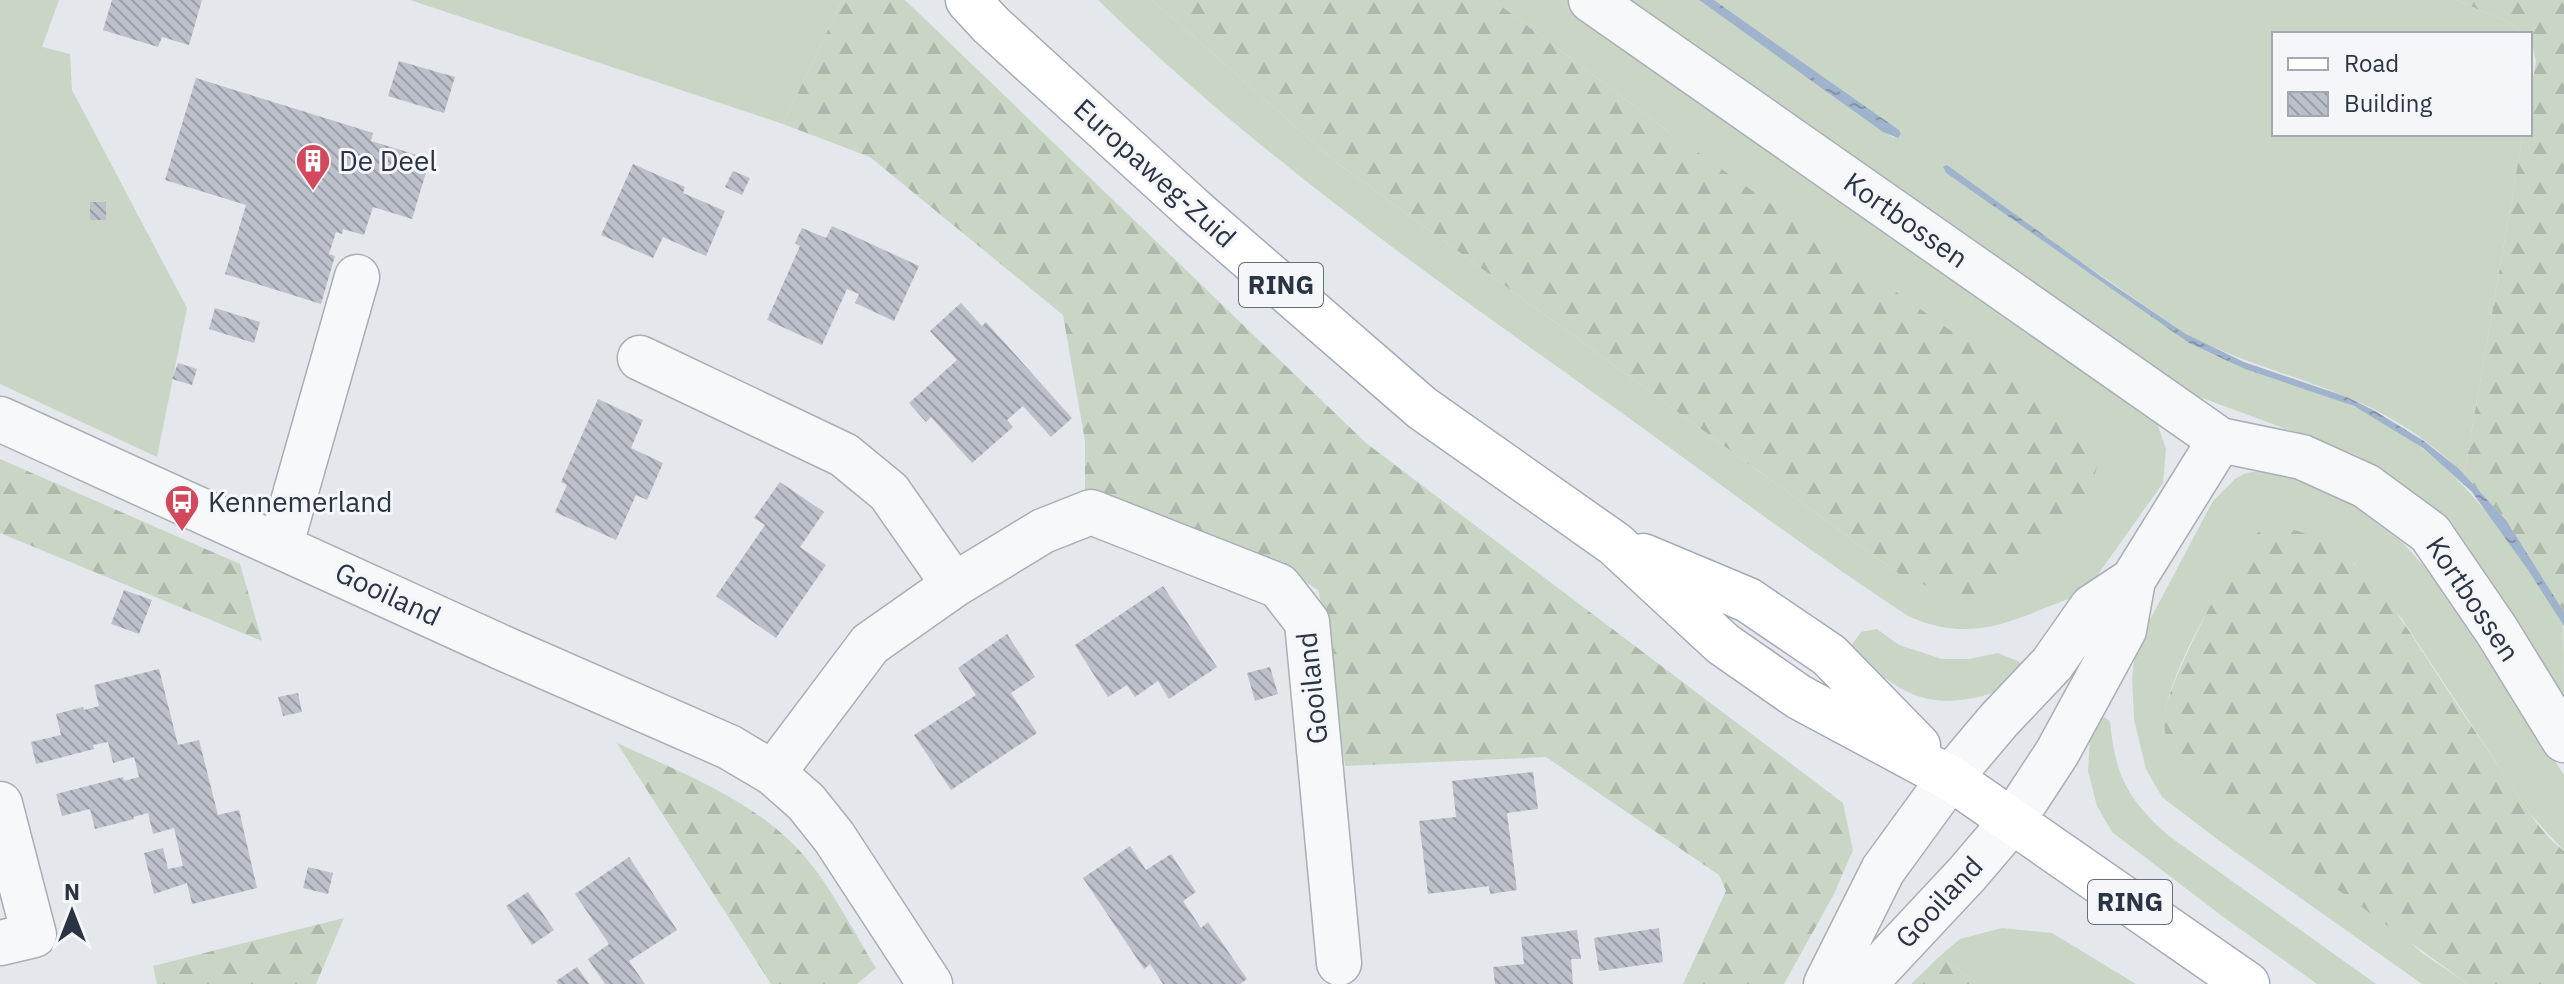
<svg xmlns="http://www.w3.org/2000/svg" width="2564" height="984" viewBox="0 0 2564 984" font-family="'IBM Plex Sans',sans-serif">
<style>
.grass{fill:#c9d6c5}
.forest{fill:url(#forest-firs)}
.water{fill:url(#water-ripples)}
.building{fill:url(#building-back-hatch)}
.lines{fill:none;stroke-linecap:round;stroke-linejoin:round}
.minor-casing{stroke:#a9aeb7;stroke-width:47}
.major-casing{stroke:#a3abb8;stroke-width:47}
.minor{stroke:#f7f8fa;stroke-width:44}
.major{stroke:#fff;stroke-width:44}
.labels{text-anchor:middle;stroke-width:6;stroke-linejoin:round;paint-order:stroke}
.shield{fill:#f4f6f9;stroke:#676e7b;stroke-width:2}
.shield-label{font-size:26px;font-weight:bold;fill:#2b3445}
.poi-label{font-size:28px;fill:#2b3445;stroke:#f4f6f9;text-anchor:start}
.street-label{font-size:28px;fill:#2b3445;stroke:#f4f6f9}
</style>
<defs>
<pattern id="forest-firs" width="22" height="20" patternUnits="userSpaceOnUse" patternTransform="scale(2)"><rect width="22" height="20" fill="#c9d6c5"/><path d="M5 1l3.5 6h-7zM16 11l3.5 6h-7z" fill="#adb8ab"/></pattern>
<pattern id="water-ripples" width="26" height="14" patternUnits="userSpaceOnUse" patternTransform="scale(2)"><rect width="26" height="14" fill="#9fb4cc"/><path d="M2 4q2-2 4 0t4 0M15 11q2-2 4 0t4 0" fill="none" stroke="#8293a7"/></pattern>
<pattern id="building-back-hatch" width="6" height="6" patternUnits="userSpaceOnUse" patternTransform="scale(2)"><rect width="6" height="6" fill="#bbc0ca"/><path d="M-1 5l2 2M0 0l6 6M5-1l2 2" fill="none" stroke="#989da6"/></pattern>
</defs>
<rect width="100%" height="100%" fill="#e4e7ec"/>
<!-- grass -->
<path class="grass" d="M0,0h59l-17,47 28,7 2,36 115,218 -30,149 -157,-73z
M410,0h432l-59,124z
M1098,0h54l184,162 566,414 -233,-444 -176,-132h75l57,44 532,379 9,26 -3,34 -74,104 -8,-2 -8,12c-61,23 -101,48 -165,19 -110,-72 -214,-152 -321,-228 -170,-121 -340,-242 -489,-388z
M1628,0h71l195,138 5,-8 -185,-130h742l57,24 10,10h-249v100h249l-59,341c-31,-33 -75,-61 -117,-78 -54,-22 -109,-36 -161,-63l-243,-167 3,6 243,170c52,28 111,38 164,63 81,37 134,99 181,173 9,14 24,31 29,46 1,14 1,61 1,79l-123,-184 -23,-24 -31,-23 -31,-18 -178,-66z
M2258,471l28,1 66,32 51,39 37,41 124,191v76l-34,-37 -128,-195 -48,-56 -105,-20c-31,49 -71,112 -84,168l257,242 46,31h-46l-205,-145 -55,-42 -16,-28 -12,-50 -2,-42 4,-31 77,-145 22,-22 11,-6z
M1877,629l22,16 43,14h27l29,-6 29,12c-6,7 -13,18 -21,22 -23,12 -60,18 -85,10 -26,-7 -51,-32 -73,-47l13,-18z
M2098,713l12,8c5,55 18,79 59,115l207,148h-59l-95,-68 -110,-84 -15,-26 -9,-35 2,-34z
M2002,928l50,5 84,51h-158l-38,-28 20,-17z"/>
<!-- forest -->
<path class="forest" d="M842,0h63l461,443 477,360 10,47 -19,44 -50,90h-101l43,-93 -7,-16 -173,-118 -201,9 -20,-146 -7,-30 -26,-18 -145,-62 -49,-18h-13v-51l-22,-126 -193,-158 -87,-33z
M1152,0h341l176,132 410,289 12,17 7,25 -9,33 -40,52 -43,38 -27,8 -26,2 -51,-20 -566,-414z
M2456,0h108v612l-58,-92 -42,-45 59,-341h7v-40l6,-32 -6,-28h-7l-10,-10z
M0,459l240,105 22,77 -262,-108z
M2277,527c77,8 121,87 160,147 23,35 47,71 71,106 16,25 32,53 56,71v133h-96l-286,-207c-11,-20 -20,-40 -17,-64 3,-29 71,-166 94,-181 5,-3 13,-4 18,-5z
M617,743c69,32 144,59 193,120 23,28 46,73 66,105l-19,16h-86z
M344,918l-28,66h-159l-4,-18z
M1940,956l38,28h-67z"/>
<!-- water -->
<path class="water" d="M1699,0h15l185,130 2,4 -3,4 -15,-6z
M1947,165l159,115 80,54 58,28 103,35 28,14 49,30 34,27 48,52 58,92v14l-36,-56 -56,-78 -49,-44 -69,-42 -109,-37 -56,-26 -243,-170 -3,-6z"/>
<!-- building -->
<path class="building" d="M112,0h90l-13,45 -27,-8 -4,10 -55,-17z
M399,61l56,16 -11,36 -56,-17z
M196,78l177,55 -2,8 59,18 -18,60 -39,-12 -9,28 -21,-6 -1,5 -6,-2 -7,22 6,2 -14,48 -96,-30 21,-69 -81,-25z
M633,164l52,23 -2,6 42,18 -19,45 -43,-19 -10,21 -52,-23z
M733,171l17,7 -8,17 -17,-8z
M90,202h16v18h-16z
M832,226l87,40 -25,55 -39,-18 4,-9 -12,-5 -25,56 -55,-25 33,-74 -5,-3 7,-15 24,10z
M961,303l21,23 4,-4 86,96 -21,19 -28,-31 -16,14 6,7 -41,36 -41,-46 -5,5 -17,-19 48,-43 -27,-29z
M215,308l45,14 -6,21 -45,-14z
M178,363l19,6 -5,16 -20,-6z
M598,399l45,21 -12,28 32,15 -16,37 -11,-5 -20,45 -61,-28 12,-27 -6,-3z
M780,482l44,30 -24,35 26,18 -50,73 -60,-42 49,-71 -11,-7z
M1163,586l54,81 -48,32 -11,-18 -23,16 -8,-12 -19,12 -33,-52z
M124,590l28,10 -13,34 -28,-10z
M1007,634l28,43 -24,16 26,40 -86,57 -37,-55 62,-40 -18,-27z
M1270,667l8,27 -23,7 -8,-28z
M159,669l19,76 21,-5 19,75 21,-5 18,78 -65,16 -5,-21 -33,11 -10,-41 19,-5 5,21 15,-3 -9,-38 -21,6 -5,-21 -15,4 1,2 -39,10 -5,-20 -28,7 -6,-22 67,-17 1,4 15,-4 -5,-20 -21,6 -5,-21 -15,3 1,4 -58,15 -5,-22 30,-7 -5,-21 27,-7 1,3 15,-4 -5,-21z
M298,693l4,19 -19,4 -5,-19z
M1533,772l5,37 -31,4 10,77 -27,4 -1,-8 -61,8 -9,-73 37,-4 -4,-36z
M1130,846l16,24 25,-16 25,38 -13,9 18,27 7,-6 39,57 -7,5h-77l-13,-20 -6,5 -61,-91z
M629,857l48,73 -48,31 16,23h-40l-17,-25 21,-15 -34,-50z
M308,867l25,6 -5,21 -25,-6z
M528,892l26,38 -22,15 -26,-39z
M1659,928l4,34 -64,9 -5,-33z
M1577,930l4,29h-10l2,25h-78l-2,-17 31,-3 -3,-27z
M577,967l12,17h-31l-2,-3z"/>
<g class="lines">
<defs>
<path id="minor" d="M1591,0l629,440 82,17 64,29 64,47 67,98 67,109
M640,358l204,97 45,37 65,93
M0,419l505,230 224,98 44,26 33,29 28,35 96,147
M281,544l76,-267
M773,773l97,-129 84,-59 89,-54 48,-19 188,74 28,36 32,341
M0,804l34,131 -34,8
M1826,984l57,-114 67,-92 49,-58 53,-56 40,-57 41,-27
M1864,984l103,-110 46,-54 44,-67 67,-123 9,-50 87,-140"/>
<path id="major" d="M968,0l23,25 204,186 227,197 193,136 108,100 76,53 151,81 297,206
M1643,556l105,44 81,55 89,91"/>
</defs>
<!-- minor casing -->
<use href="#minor" class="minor-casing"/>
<!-- major casing -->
<use href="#major" class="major-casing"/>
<!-- minor -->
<use href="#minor" class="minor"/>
<!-- major -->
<use href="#major" class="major"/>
</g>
<!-- icons -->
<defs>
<symbol id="building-pin" viewBox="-11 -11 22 30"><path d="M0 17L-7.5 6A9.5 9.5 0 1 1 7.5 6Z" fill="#d1495b" stroke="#f4f6f9"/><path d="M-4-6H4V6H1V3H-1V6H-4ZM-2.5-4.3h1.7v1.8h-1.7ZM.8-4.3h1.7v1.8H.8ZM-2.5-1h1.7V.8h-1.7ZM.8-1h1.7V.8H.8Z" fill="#fff"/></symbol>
<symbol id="bus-pin" viewBox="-11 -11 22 30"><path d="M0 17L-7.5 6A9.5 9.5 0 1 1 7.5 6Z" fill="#d1495b" stroke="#f4f6f9"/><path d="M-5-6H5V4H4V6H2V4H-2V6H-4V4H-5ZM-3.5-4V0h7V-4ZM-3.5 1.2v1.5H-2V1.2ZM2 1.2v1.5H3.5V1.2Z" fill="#fff"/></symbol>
</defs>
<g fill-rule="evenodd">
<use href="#building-pin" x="293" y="141" width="40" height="54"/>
<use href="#bus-pin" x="162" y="482" width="40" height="54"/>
</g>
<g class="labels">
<!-- shield labels -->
<g class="shield">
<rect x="1239" y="263" width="84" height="44" rx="6"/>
<rect x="2088" y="880" width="84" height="44" rx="6"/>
</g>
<g class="shield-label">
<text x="1281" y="294">RING</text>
<text x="2130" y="911">RING</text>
</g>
<!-- poi labels -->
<g class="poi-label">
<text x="339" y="171">De Deel</text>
<text x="208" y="512">Kennemerland</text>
</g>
<!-- street labels -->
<g class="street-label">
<text transform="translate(1155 173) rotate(42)" y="10">Europaweg-Zuid</text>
<text transform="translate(1906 220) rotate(35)" y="10">Kortbossen</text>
<text transform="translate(388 594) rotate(25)" y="10">Gooiland</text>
<text transform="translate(2473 599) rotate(56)" y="10">Kortbossen</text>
<text transform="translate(1312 688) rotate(-96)" y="10">Gooiland</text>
<text transform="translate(1939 902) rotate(-47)" y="10">Gooiland</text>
</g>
</g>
<!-- legend -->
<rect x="2272" y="32" width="260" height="104" fill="#f4f6f9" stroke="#a4a8b1" stroke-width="2"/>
<rect x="2288" y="58" width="40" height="12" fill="#ffffff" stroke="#a4a8b1" stroke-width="2"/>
<text x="2344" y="72" font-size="24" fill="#2b3445">Road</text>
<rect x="2288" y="92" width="40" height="24" fill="url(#building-back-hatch)" stroke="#a4a8b1" stroke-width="2"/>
<text x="2344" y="112" font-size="24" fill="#2b3445">Building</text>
<!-- north arrow -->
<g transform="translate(72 912)" stroke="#f4f6f9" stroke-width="6" paint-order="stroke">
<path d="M0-6L14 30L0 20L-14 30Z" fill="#2b3445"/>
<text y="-12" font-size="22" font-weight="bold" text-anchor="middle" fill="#2b3445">N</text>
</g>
</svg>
